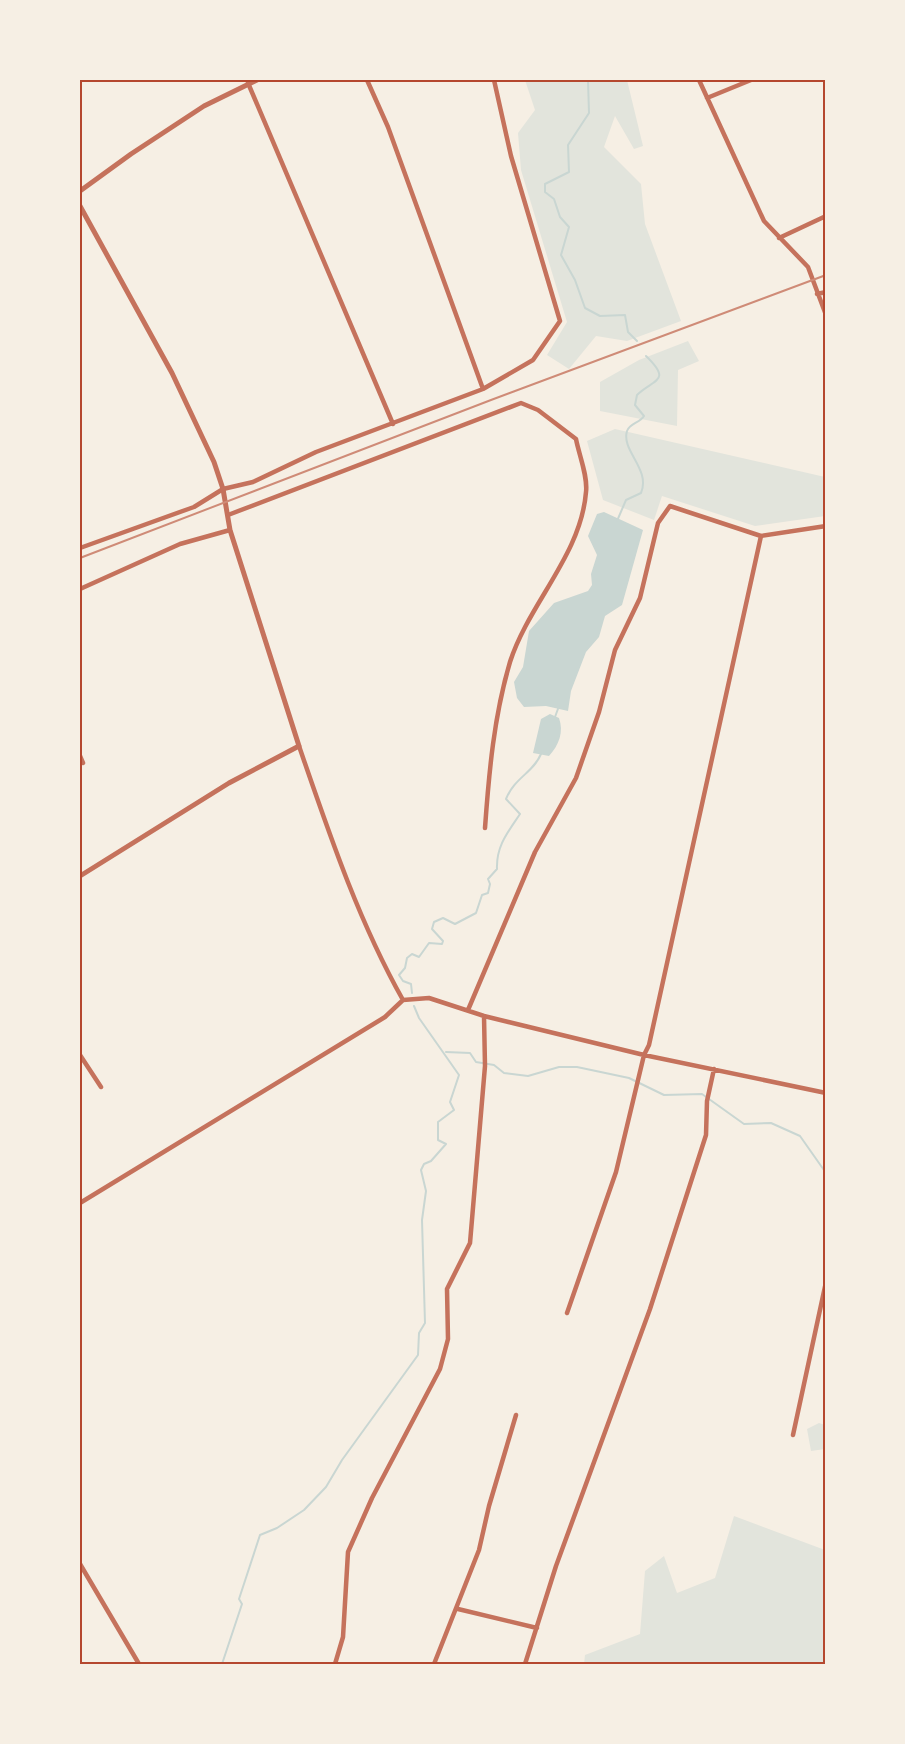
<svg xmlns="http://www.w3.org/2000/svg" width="905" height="1744" viewBox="0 0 905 1744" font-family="'Roboto Condensed',sans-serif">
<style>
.green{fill:#e2e4dc}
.water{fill:#c9d6d2}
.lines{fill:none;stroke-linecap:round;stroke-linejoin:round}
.stream{stroke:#c9d6d2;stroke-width:2}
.minor{stroke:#c5725c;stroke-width:4.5}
.tertiary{stroke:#c5725c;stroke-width:5}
.rail{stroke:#cf8b77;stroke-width:2}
.neatline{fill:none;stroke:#b5482f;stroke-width:2}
</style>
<rect width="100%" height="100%" fill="#f6efe4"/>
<!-- green -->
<path class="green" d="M525,80h102l16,66 -9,3 -19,-33 -11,31 37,37 4,40 36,97 -54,20 -31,-5 -27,33 -22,-14 20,-33 -46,-152 -3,-37 17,-23z
M688,341l11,20 -21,9 -1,56 -77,-15v-29l39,-22z
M615,429l210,48v39l-70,10 -93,-30 -8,24 -51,-20 -16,-59z
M819,1423l6,2v24l-14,2 -4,-22z
M734,1516l91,34v114h-241l1,-9 55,-21 5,-63 19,-15 13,37 38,-15z"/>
<!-- water -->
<path class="water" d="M604,512l39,18 -21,75 -17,11 -6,21 -13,15 -15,39 -3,20 -22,-5 -22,1 -7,-9 -3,-16 9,-15 6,-36 25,-28 34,-12 4,-6 -1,-11 6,-19 -9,-19 9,-22z
M550,714l9,4c5,14 0,27 -10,38l-16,-3 8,-34z"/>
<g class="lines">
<!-- stream -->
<path class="stream" d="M588,80l1,33 -21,32 1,27 -24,12v8l9,7 6,18 9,10 -8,28 14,25 10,28 15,8 25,-1 3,17 9,9
M617,521l9,-21 15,-7c10,-24 -20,-42 -14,-62 3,-8 13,-8 17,-15l-9,-11 2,-10c16,-16 36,-13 9,-39
M555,717l4,-11
M412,993l-1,-9 -8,-3 -4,-6 6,-7 2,-10 5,-4 7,3 10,-14 13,1 1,-3 -11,-12 2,-7 9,-4 12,6 21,-11 6,-18 6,-2 2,-9 -2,-5 9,-10c-1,-23 11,-37 23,-55l-14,-15c9,-22 27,-26 35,-45
M446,1052l24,1 6,9 18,3 10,8 24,3 31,-9h18l52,11 35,17 38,-1 42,30 27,-1 29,13 26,37
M222,1664l20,-60 -3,-5 21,-64 17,-7 27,-18 22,-23 16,-27 76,-105 1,-22 6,-10 -3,-103 4,-29 -5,-21 3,-6 7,-3 15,-17 -8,-4v-18l16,-12 -4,-8 9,-27 -40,-57 -5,-12"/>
<!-- minor -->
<path class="minor" d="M367,80l21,47 95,262
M699,80l65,141 44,46 18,48
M248,83l145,341
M707,98l44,-18
M779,238l47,-22
M817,294l9,-2
M228,515l293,-112 17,7 38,29c3,16 12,37 10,53 -5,63 -57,111 -76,170 -16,54 -21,110 -25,166
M80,548l114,-41 29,-18 30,-7 63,-30 167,-63 50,-29 27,-39 -49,-165 -17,-76
M80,589l100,-45 50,-14
M299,746c30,87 59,174 104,254
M80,756l3,7
M403,1000l26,-2 55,18 160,39 182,38
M468,1010l67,-158 41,-74 23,-66 16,-62 25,-52 18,-75 12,-17 91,30 65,-10
M80,1055l21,32
M80,1203l305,-186 18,-17
M567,1313l49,-141 28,-117 5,-10 112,-509
M793,1435l33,-153
M80,1564l59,100
M458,1609l79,19
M335,1664l8,-27 5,-85 24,-54 68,-129 8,-30 -1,-50 23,-46 15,-177 -1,-50
M434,1664l45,-114 10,-44 27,-91
M525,1664l31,-98 94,-257 56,-174 1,-34 7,-32"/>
<!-- tertiary -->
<path class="tertiary" d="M80,191l51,-37 73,-48 53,-26
M80,206l92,167 42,89 9,27 7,41 69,216 -70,37 -149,93"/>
<!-- rail -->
<path class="rail" d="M80,558l411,-158 335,-125"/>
</g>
<!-- border -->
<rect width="905" height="1744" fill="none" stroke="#f6efe4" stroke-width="162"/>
<rect x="81" y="81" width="743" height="1582" class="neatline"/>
</svg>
